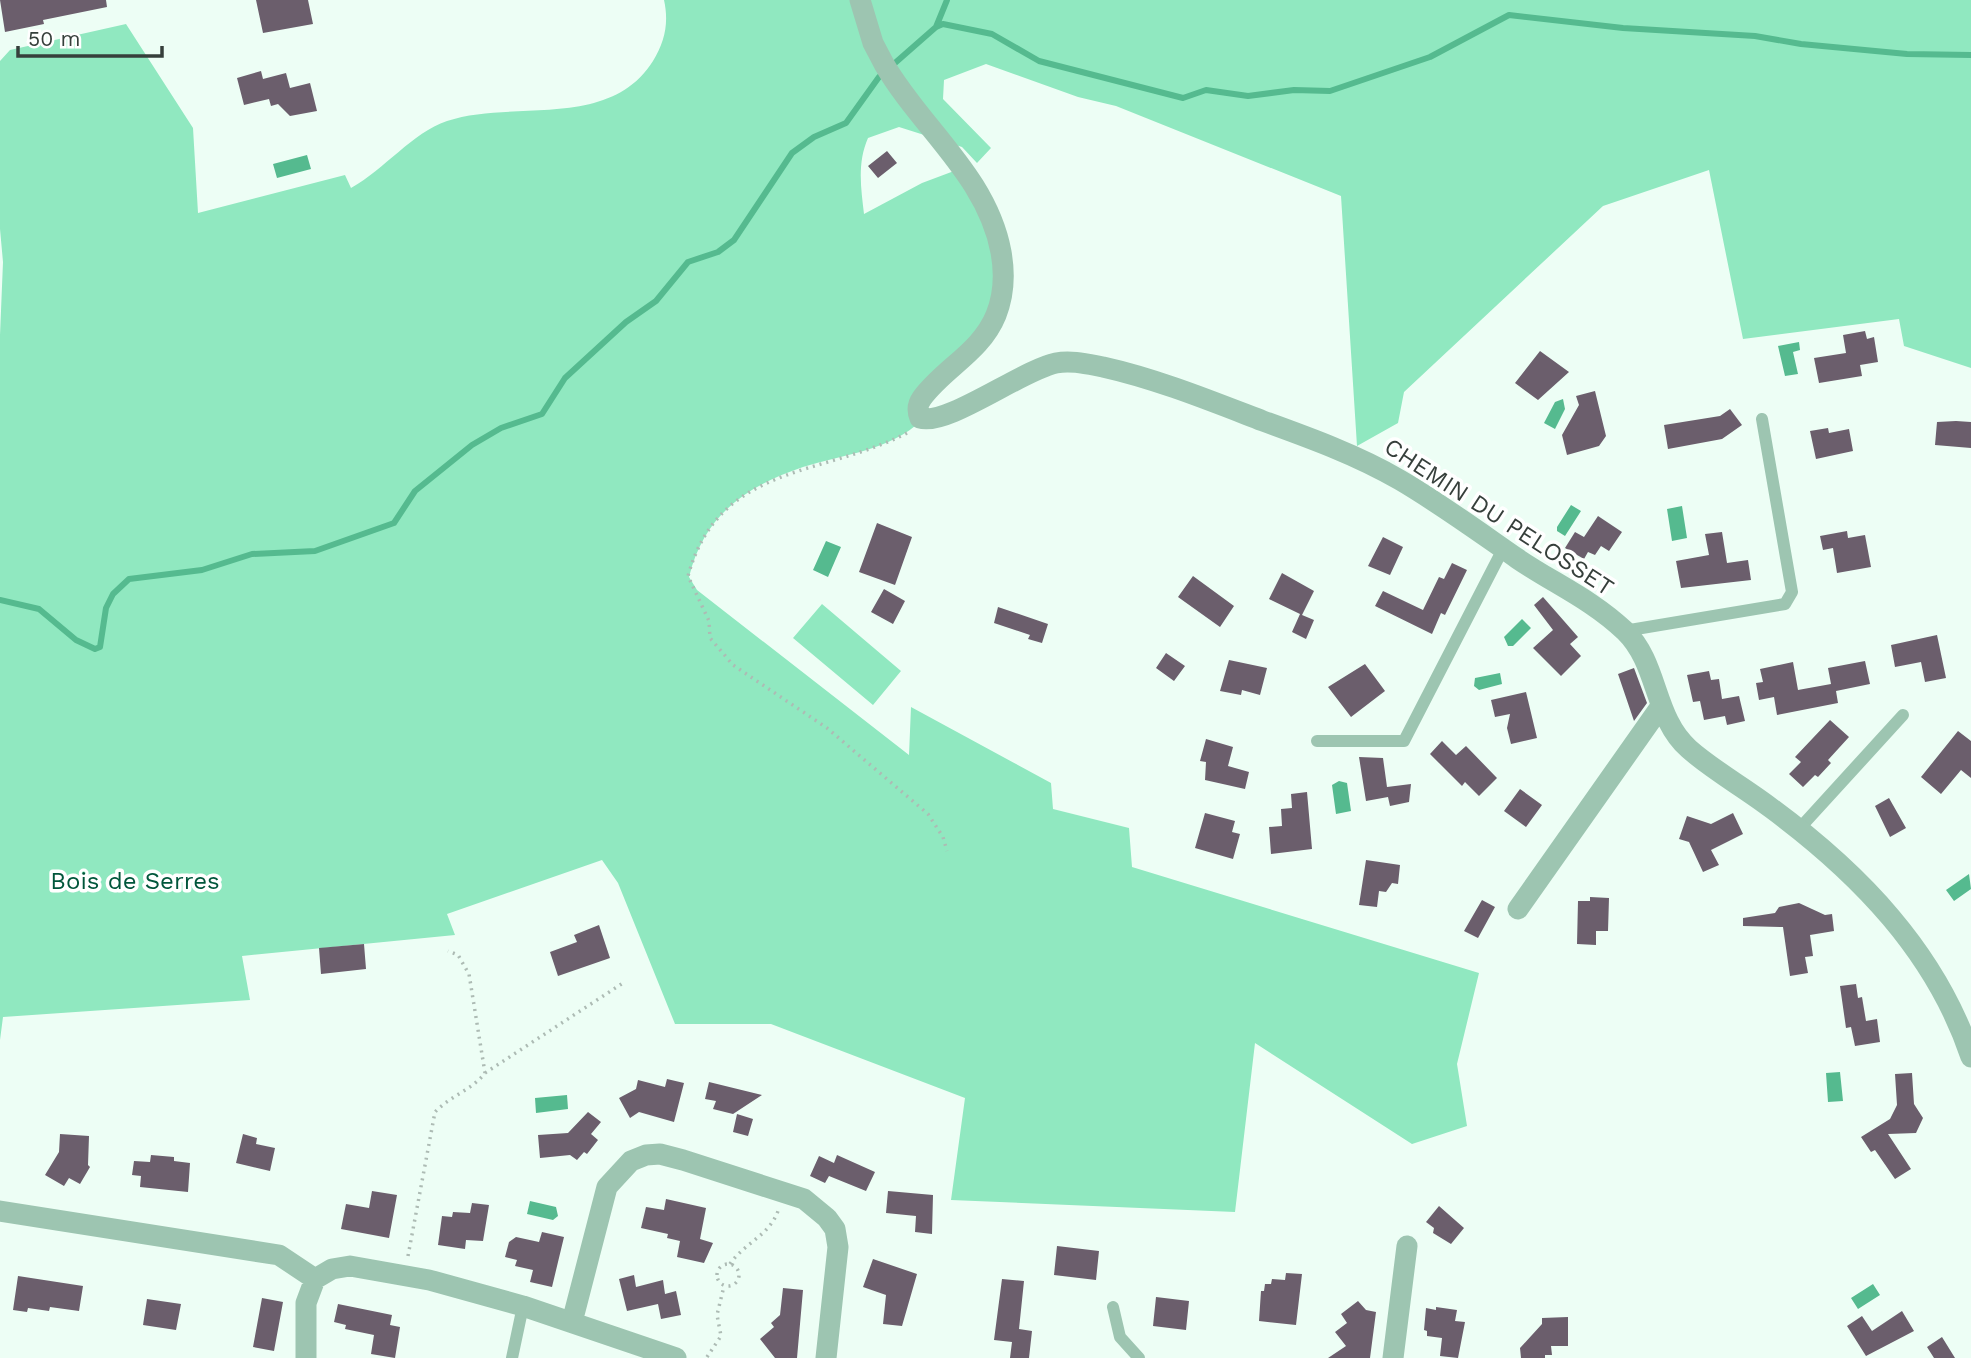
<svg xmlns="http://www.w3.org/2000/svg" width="1971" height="1358" viewBox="0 0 1971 1358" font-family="'Work Sans',sans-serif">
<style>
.green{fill:#90e8c0}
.water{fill:#55ba8f}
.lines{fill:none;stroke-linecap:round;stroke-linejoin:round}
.stream{stroke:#55ba8f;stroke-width:6}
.building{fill:#6b5e6c}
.path{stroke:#adbbb4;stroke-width:3.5;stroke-dasharray:2 5;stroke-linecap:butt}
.lane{stroke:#9dc5b1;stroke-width:12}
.street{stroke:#9dc5b1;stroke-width:21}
.labels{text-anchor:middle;stroke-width:7;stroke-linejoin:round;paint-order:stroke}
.street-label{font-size:24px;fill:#363f3b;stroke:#fff}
.park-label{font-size:24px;fill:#00563b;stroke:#fff}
</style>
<rect width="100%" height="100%" fill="#edfef5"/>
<!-- green -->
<path class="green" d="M664,0h1307v368l-67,-22 -5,-27 -156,20 -34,-169 -106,36 -199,186 -6,31 -41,23 -16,-250 -225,-90 -38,-9 -92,-33 -42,16 -1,19 48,49 -14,15 -15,-16 -63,-20 -31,11c-11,25 -7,50 -4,76l58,-31 40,-15 33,59v89l-73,82v22c-33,31 -77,34 -119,47 -59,20 -99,49 -114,110l8,13 212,165 2,-48 140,76 2,26 76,19 3,39 347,106 -22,91 10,62 -55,18 -157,-101 -20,169 -284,-12 14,-102 -194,-74h-96l-57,-141 -16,-23 -155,54 8,21 -213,21 8,44 -247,17 -3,23v-705l3,-73 -3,-33v-168l10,-11 116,-26 67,104 5,85 147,-38 6,13c34,-19 61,-55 96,-67 65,-22 162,10 206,-60 12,-20 16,-38 11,-61z
M822,604l79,67 -28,34 -80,-67z"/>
<!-- water -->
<path class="water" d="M307,155l4,14 -34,9 -4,-14z
M1799,342l1,8 -7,2 5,22 -13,2 -7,-30z
M1563,399l2,10 -10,20 -11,-6 11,-21z
M1571,505l10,6 -16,25 -8,-5v-4z
M1682,506l5,32 -15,3 -5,-32z
M826,541l15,6 -13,30 -15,-7z
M1522,619l9,9 -18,18h-5l-4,-9z
M1500,673l2,11 -23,6 -5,-4 1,-8z
M1339,781l8,2 4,28 -15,3 -4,-29z
M1969,874l2,15 -17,12 -8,-11z
M1840,1072l3,29 -15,1 -2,-29z
M567,1095l1,14 -32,4 -1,-15z
M530,1201l26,6 2,9 -5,4 -26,-6z
M1873,1284l7,11 -22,14 -7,-11z"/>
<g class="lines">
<!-- stream -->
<path class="stream" d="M936,27l11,-27
M0,600l39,9 37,31 19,9 5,-2 6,-39 7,-14 16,-15 73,-9 50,-16 63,-3 79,-28 21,-32 57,-46 29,-17 41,-14 23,-36 61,-56 30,-21 32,-39 30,-10 16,-12 58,-87 22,-16 32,-14 33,-46 57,-50 7,-3 49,10 47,27 144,37 23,-8 42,6 46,-6 36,1 100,-34 79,-42 114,13 132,8 46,8 106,10 64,1"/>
</g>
<!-- building -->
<path class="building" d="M0,0h106l1,7 -64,13 1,4 -39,8z
M256,0h52l5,24 -50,9z
M261,71l2,8 23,-6 4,15 20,-5 7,28 -27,5 -12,-12 -7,2 -2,-7 -25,6 -7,-27z
M887,151l10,12 -19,15 -10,-12z
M1865,331l2,8 7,-2 4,25 -18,3 2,11 -43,7 -5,-25 32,-5 -3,-18z
M1540,351l29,21 -31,28 -23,-17z
M1595,391l11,45 -7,10 -32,9 -5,-20 17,-30 -3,-9z
M1730,409l12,16 -20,14 -54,10 -4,-24 56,-9z
M1956,421l15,1v26l-36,-3 2,-23z
M1828,428l1,5 20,-4 4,22 -37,8 -6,-28z
M1598,516l24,16 -13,19 -8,-5 -6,9 -7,-3 -4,7 -19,-11 10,-16 9,5z
M877,523l35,14 -17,48 -36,-13z
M1847,531l1,7 17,-3 6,32 -34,6 -4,-25 -10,2 -3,-14z
M1722,532l5,31 21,-3 3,20 -70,8 -5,-27 33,-6 -4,-21z
M1383,537l20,10 -13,28 -22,-9z
M1452,563l15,7 -22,45 -4,-2 -9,21 -57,-28 8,-15 40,19 16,-33 5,2z
M1282,573l32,18 -12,24 12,5 -8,19 -14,-7 8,-18 -31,-15z
M1193,576l41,30 -14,21 -42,-30z
M884,589l21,12 -12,23 -22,-12z
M1543,597l35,40 -8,7 11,12 -20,20 -28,-28 20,-18 -19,-25z
M998,607l50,17 -6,19 -14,-4 2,-4 -36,-12z
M1937,635l9,43 -21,4 -4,-20 -26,5 -4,-22z
M1166,653l19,13 -11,15 -18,-13z
M1229,660l38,8 -7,27 -18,-5 -1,5 -21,-4z
M1865,661l5,23 -34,7 2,12 -61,12 -3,-18 -15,3 -3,-17 7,-1 -3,-13 33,-7 5,28 33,-6 -3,-16z
M1365,664l20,27 -34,26 -23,-30z
M1634,668l13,35 -13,18 -16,-47z
M1709,671l2,9 8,-1 3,20 17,-3 6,25 -18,4 -2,-9 -21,4 -4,-19 -7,1 -6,-27z
M1526,692l11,46 -26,6 -4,-16 3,-14 -15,3 -4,-17z
M1830,720l19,17 -21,23 3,3 -13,14 -3,-2 -12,12 -14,-13 12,-12 -6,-5z
M1958,731l13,10v37l-10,-8 -20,24 -20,-17z
M1206,739l27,8 -5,19 21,6 -4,17 -40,-9 1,-18 -6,-1z
M1442,741l14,14 10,-9 31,32 -18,18 -14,-14 -3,4 -32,-32z
M1359,757l24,1 4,29 24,-3 -2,18 -19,4 -2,-9 -22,4z
M1520,789l22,16 -16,22 -22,-16z
M1307,792l5,57 -41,5 -2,-27 13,-1 -1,-17 11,-1 -1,-14z
M1889,798l17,30 -16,9 -15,-31z
M1205,813l30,8 -3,11 8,2 -7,25 -38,-11z
M1733,813l10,21 -32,16 8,15 -16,7 -14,-30 -10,-3 8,-23 24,8z
M1366,860l34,5 -2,19 -6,-1 -6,9 -7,-1 -2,16 -18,-2z
M1590,897l19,1 -1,33h-12v14l-19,-1 1,-43h12z
M1482,900l13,7 -17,31 -14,-7z
M1799,903l26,12 7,-1 2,17 -24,4 3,21 -8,1 3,16 -18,3 -7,-49 -40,-1v-8l32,-5 4,-6z
M599,925l11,33 -52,18 -8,-24 27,-10 -3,-7z
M364,944l2,25 -45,5 -2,-26z
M1856,984l2,14 4,-1 4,24 11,-2 3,23 -25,4 -4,-19 -5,1 -6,-42z
M1912,1073l2,31 9,14 -7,15 -28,1 23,35 -16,10 -20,-29 -4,2 -10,-15 29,-18 7,-14 -2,-31z
M667,1079l17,4 -10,39 -35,-10 -9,6 -11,-20 17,-9 2,-9 27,7z
M709,1082l53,13 -29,19 -20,-5 3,-8 -11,-2z
M588,1112l13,10 -10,12 7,6 -11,14 -3,-2 -7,8 -7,-5 -30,3 -2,-23 30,-2z
M737,1114l16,5 -5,17 -15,-4z
M60,1134l29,2 -1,29 2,2 -10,17 -11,-6 -5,8 -19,-11 14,-23z
M243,1134l14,4 -1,6 19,4 -5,23 -34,-8z
M151,1155l23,2v4l16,2 -2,29 -48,-5 1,-11 -9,-1 2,-14 16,1z
M837,1155l38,17 -9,19 -37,-15 -4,7 -15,-7 9,-20 15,7z
M372,1191l25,4 -8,43 -48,-9 5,-25 23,4z
M888,1191l45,4 -1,39 -17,-2 1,-16 -30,-3z
M666,1199l40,9 -6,31 13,4 -9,20 -27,-6 3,-16 -13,-3 1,-4 -27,-6 5,-21 18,3z
M472,1203l17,2 -6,36 -17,-1 -1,9 -27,-4 4,-29 10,1 1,-5 17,1z
M1439,1206l25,22 -13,16 -18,-11 1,-5 -8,-6z
M542,1232l22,5 -12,50 -22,-5 3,-12 -18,-4 2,-6 -12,-3 4,-15 7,-5 23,5z
M1057,1246l42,5 -3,29 -42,-5z
M873,1259l44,15 -15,52 -19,-2 3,-29 -23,-8z
M1286,1273l16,1 -6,51 -37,-4 2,-30h3l1,-7h6l1,-5 13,1z
M634,1275l2,12 27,-7 2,14 11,-3 5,24 -20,4 -3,-15 -31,7 -8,-32z
M18,1276l65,10 -4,25 -29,-4 -1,4 -21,-3 -1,4 -14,-2z
M1002,1279l22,2 -5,48 13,2 -3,27h-19l2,-16 -18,-2z
M783,1288l20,2 -6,68h-22l-15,-19 14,-12 -3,-4 9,-8z
M1156,1297l33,4 -3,29 -33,-4z
M262,1298l21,4 -9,49 -21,-4z
M147,1299l34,5 -5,26 -33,-5z
M1358,1301l8,9 10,2 -6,46h-42l18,-12 -11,-14 12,-9 -6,-9z
M338,1304l54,11 -2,10 10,2 -5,31 -24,-4 3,-19 -29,-6 1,-4 -12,-3z
M1436,1307l21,3 -2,11 10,1 -7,36 -18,-2 2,-18 -15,-2v-5l-3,-1 2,-22 10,2z
M1902,1311l12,20 -48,25 -19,-30 15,-10 10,15z
M1568,1317v29h-17l1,9h-7v3h-24l-1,-10 22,-24v-6z
M1942,1337l13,21h-21l-7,-11z"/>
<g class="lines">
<!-- path -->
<path class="path" d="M907,433c-85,44 -188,30 -219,143l21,45 1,17 23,27 94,63 101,86 15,23 4,14
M485,1073l138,-90
M408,1256l27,-144c15,-16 37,-22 50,-39l-16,-99 -11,-19 -10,-4
M717 1275a11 11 0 1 1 22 0a11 11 0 1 1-22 0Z
M730,1264c14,-21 39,-28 48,-53
M707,1357l14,-21 -4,-21 7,-29"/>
<!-- lane -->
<path class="lane" d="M1624,631l161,-27 7,-12 -30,-173
M1317,741h87l100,-194
M1799,829l104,-114
M1113,1307l7,30 19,21
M512,1358l11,-52"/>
<!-- street -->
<path class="street" d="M860,0l13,43 11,21c37,64 103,112 117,188 4,22 3,43 -5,63 -15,37 -52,53 -74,83 -5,7 -5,13 -2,20 26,9 102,-48 136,-55 15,-3 31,1 47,4 54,12 108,34 160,54 47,17 94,34 137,59 41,24 79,52 118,79 37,25 73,40 107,72 34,33 28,86 64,118 25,22 56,39 82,59 88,65 165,144 200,249
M1518,909l143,-203
M0,1211l279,44 36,24
M315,1279l17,-10 18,-3 79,14 94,26 153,52
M572,1322l35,-135 24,-26 15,-6 14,-1 23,6 121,39 23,19 8,11 3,18 -12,111
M306,1358v-55l9,-24
M1393,1358l14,-112"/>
</g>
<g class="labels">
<!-- street labels -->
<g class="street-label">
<text transform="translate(1499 517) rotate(33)" y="8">CHEMIN DU PELOSSET</text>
</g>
<!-- park labels -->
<g class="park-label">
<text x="135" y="889">Bois de Serres</text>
</g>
</g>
<!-- scale -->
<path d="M18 46v10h144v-10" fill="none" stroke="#363f3b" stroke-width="3.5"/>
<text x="28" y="46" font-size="21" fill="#363f3b" stroke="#ffffff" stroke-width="5" paint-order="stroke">50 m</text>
</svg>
